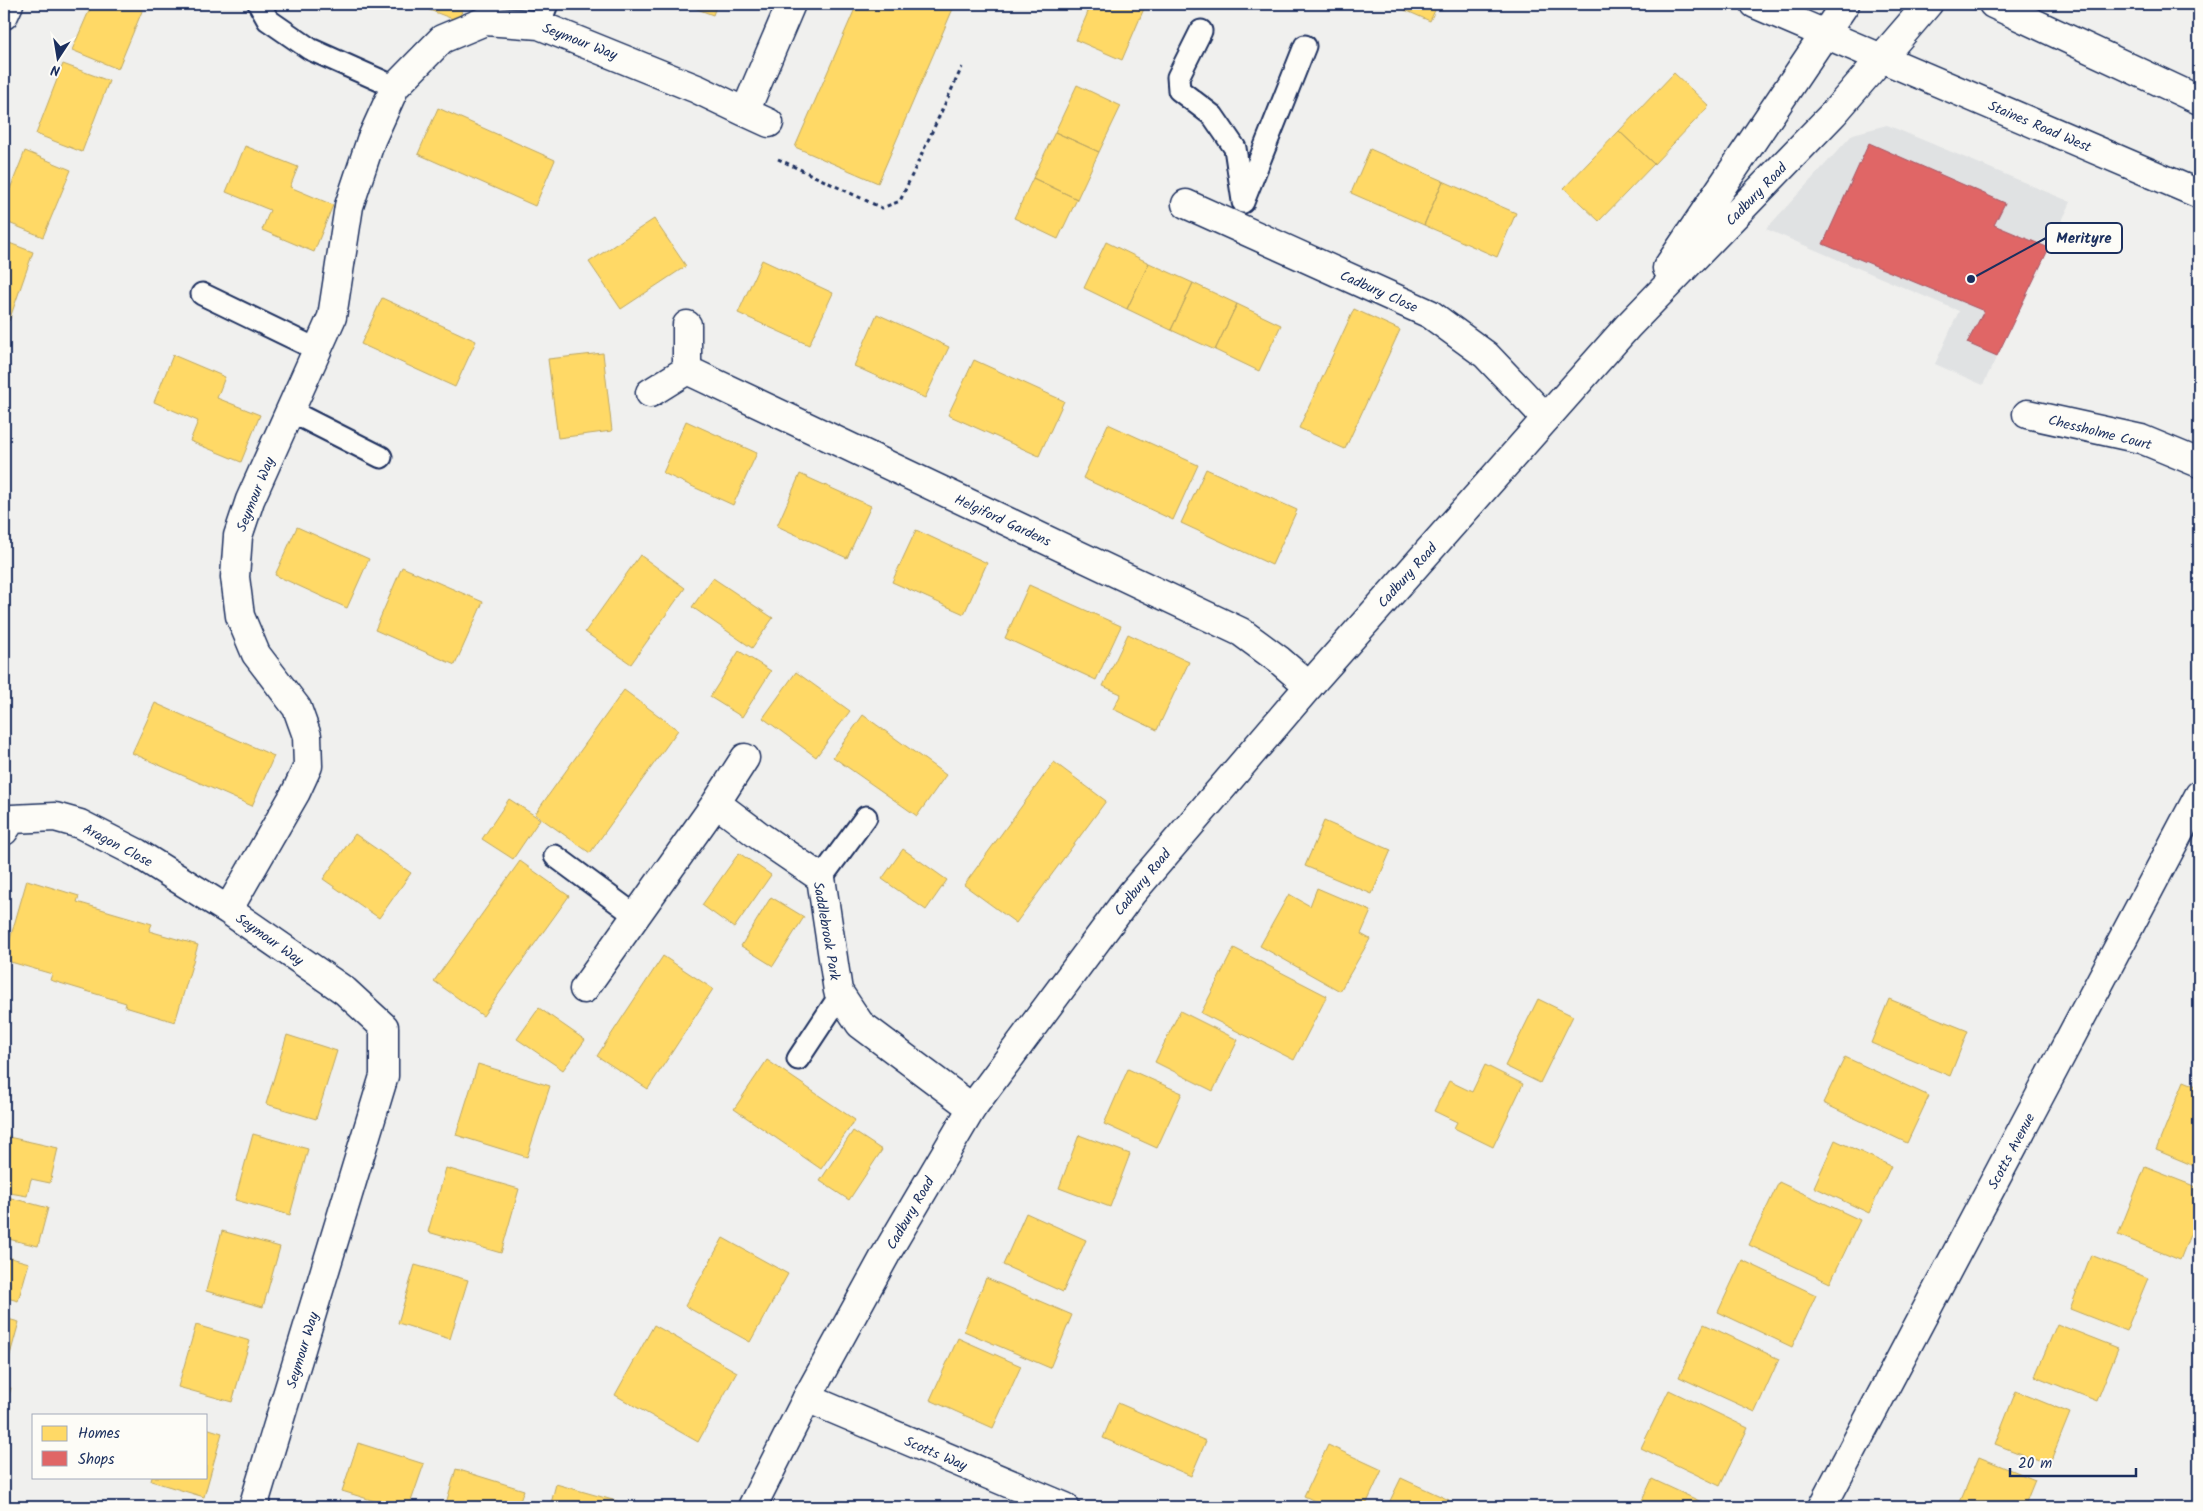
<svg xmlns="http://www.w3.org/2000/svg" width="2203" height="1511" viewBox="0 0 2203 1511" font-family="Kalam,sans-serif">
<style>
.built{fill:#e0e2e3}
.homes{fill:#ffd966;stroke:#bba664}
.shops{fill:#e06666;stroke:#a55664}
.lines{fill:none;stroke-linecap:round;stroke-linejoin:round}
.service-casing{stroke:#1b2f5e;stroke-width:25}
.minor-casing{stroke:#1b2f5e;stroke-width:31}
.primary-casing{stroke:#1b2f5e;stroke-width:31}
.trunk-casing{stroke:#1b2f5e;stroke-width:31}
.path{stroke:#1b2f5e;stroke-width:3;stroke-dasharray:4 4;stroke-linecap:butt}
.service{stroke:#fdfcf7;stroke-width:21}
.minor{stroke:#fdfcf7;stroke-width:28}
.primary{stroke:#fdfcf7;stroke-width:28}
.trunk{stroke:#fdfcf7;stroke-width:28}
.labels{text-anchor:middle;stroke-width:5;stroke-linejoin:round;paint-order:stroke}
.street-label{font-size:14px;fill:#1b2f5e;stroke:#fdfcf7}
.leader{fill:none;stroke:#1b2f5e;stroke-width:2}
.callout-dot{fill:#1b2f5e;stroke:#fdfcf7;stroke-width:2}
.callout{fill:#fdfcf7;stroke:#1b2f5e;stroke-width:2}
.callout-label{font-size:15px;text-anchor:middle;font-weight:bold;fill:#1b2f5e}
</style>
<rect width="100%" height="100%" fill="#f0f0ee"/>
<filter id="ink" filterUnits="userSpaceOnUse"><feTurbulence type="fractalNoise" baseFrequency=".02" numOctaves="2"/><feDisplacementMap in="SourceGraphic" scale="10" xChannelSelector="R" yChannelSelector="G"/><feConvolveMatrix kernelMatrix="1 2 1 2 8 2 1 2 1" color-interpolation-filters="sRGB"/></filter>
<g filter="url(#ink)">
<!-- built -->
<path class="built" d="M1887,125l184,77 -88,183 -48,-21 24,-53 -193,-82 87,-95z"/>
<!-- homes -->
<path class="homes" d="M92,4h53l-27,65 -46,-19z
M414,4h51l-7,17z
M684,4h33l-4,11z
M857,4h98l-77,179 -83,-36z
M1069,4h77l-24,56 -46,-20 12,-28z
M1391,4h47l-8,17z
M63,64l46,17 -27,71 -46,-18z
M1674,73l35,33 -55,58 -35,-33z
M1077,85l44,21 -22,46 -44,-20z
M438,108l117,52 -20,46 -117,-52z
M1619,131l35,33 -55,57 -35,-33z
M1055,132l44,20 -22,47 -44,-21z
M245,146l53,21 -8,20 43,18 -19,47 -52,-22 8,-20 -44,-18z
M1370,149l73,32 -19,44 -73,-32z
M25,151l46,19 -28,67 -39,-16v-17z
M1033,178l44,21 -19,40 -44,-21z
M1443,181l73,32 -19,44 -73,-32z
M654,219l32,47 -65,43 -32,-47z
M4,241l29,11 -24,69 -5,-2z
M1106,242l43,21 -22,46 -43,-21z
M762,260l71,33 -24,52 -71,-32z
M1149,263l44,20 -22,47 -44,-21z
M1193,283l44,21 -22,46 -44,-20z
M382,298l94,43 -21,46 -94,-43z
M1237,304l44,21 -22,46 -44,-21z
M1354,309l46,21 -55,119 -46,-21z
M877,314l72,33 -24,51 -71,-32z
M603,353l9,78 -54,7 -10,-79z
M173,355l52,22 -8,21 43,17 -19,47 -51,-21 8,-20 -44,-19z
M974,360l90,41 -25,55 -91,-41z
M686,421l71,32 -24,52 -70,-32z
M1108,424l90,41 -25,55 -90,-42z
M1206,469l91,41 -25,55 -91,-42z
M800,474l71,32 -24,52 -70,-32z
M297,527l72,32 -22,49 -72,-33z
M916,530l71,33 -23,51 -72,-32z
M640,555l45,33 -54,76 -46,-32z
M402,567l81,35 -28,63 -80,-35z
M713,578l60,40 -21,30 -60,-41z
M1029,585l92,41 -25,54 -91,-42z
M1128,634l61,28 -32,68 -44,-21 8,-15 -18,-8z
M739,651l32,20 -29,46 -32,-20z
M796,672l54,39 -34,46 -53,-39z
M624,690l54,40 -88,123 -55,-39z
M155,703l119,53 -22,50 -120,-53z
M863,715l83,60 -29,41 -84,-59z
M1054,762l52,39 -90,122 -52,-38z
M509,799l31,20 -27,40 -31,-20z
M1324,821l67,29 -19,44 -67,-28z
M355,834l56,39 -32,45 -56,-39z
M903,849l44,31 -21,30 -44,-31z
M739,853l32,22 -37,53 -32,-23z
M520,861l49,35 -86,120 -49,-35z
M27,880l52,16 -2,6 75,22 -3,7 49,14 -23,77 -50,-15 1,-4 -76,-23 2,-6 -48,-14z
M1317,888l54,23 -10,23 9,5 -30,52 -80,-45 29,-52 21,12z
M771,897l33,20 -31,49 -32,-20z
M1234,948l93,48 -33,64 -93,-47z
M663,956l50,33 -65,100 -51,-33z
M1538,999l35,17 -33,67 -35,-17z
M1889,999l79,32 -18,45 -79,-33z
M539,1008l46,32 -22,30 -46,-31z
M1180,1011l58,29 -25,51 -58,-29z
M287,1035l50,16 -21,68 -50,-15z
M1845,1057l84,39 -22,47 -84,-40z
M767,1060l88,60 -34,49 -87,-60z
M478,1064l72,22 -23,71 -71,-22z
M1485,1065l38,19 -30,63 -39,-19 3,-6 -23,-11 15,-30 23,11z
M1128,1069l54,24 -25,55 -53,-24z
M2184,1081l15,6v81l-43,-18z
M853,1131l29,19 -33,50 -29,-19z
M253,1134l55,15 -18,66 -55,-15z
M1079,1135l51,19 -20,53 -51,-19z
M4,1136l54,12 -8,35 -19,-4 -4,17 -23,-4z
M1835,1140l56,26 -22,47 -55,-26z
M2145,1167l54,21v24l-19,48 -62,-25z
M446,1168l73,21 -18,64 -73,-21z
M1779,1182l81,38 -30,63 -81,-38z
M4,1196l44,12 -10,38 -34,-8z
M1026,1213l60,27 -23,52 -60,-27z
M222,1231l58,16 -17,60 -57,-16z
M723,1238l65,36 -38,68 -65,-36z
M2091,1255l57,23 -22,53 -56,-22z
M4,1256l25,7 -11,38 -14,-4z
M1742,1260l74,35 -24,52 -74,-35z
M415,1265l53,15 -18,59 -52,-16z
M986,1278l86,37 -22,53 -86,-37z
M4,1318l15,4 -11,40 -4,-1z
M1704,1324l75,35 -24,53 -76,-35z
M2057,1324l61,24 -21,53 -62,-25z
M196,1325l54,16 -18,61 -54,-15z
M654,1325l83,47 -39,70 -83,-47z
M958,1338l63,28 -28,62 -63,-28z
M4,1386l7,2 -7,25z
M1669,1390l79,38 -28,58 -79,-38z
M2016,1391l54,22 -21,52 -54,-21z
M1118,1403l88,38 -15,35 -88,-38z
M206,1428l16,5 -18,64 -53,-16 1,-4h54z
M358,1443l66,21 -15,43h-15l-52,-16z
M1328,1445l54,25 -17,37h-37l-24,-11z
M1979,1457l56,23 -11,27h-66z
M456,1469l68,21 -6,17h-73z
M1401,1478l48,22 -4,7h-58z
M1652,1479l56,26 -2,2h-67z
M556,1484l71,20 -1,3h-76z
M878,1501l15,6h-17z"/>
<!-- shops -->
<path class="shops" d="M1869,143l136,60 -11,22 55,23 -52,108 -30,-13 17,-32 -161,-67z"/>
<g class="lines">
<defs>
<path id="service" d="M259,4l9,16 42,29 85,38
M539,25l8,-21
M1201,31l-23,46 1,13 34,26 22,32 8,53
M1243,202l62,-156
M202,294l116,56
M290,411l91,46
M555,856l81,60
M821,878l45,-61
M798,1059l43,-65"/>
<path id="minor" d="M4,15l5,-11
M745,112l24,11
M1186,204l244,110 56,41 60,63
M687,370l554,262 38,28 30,26
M650,393l37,-23v-45
M2027,414l114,25 58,24
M716,803l45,34 60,41 17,113 22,33 112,84
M4,831l8,-12 43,-2 25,7 57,29 91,57
M584,989l132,-186 29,-45
M807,1398l258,109
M253,1507l131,-431v-49l-39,-36 -117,-81 68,-118 12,-26 -1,-30 -10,-28 -41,-54 -16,-38 -5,-39 3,-41 12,-36 82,-183 17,-111 22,-66 24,-53 47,-48 43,-18 54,4 158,64 48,23 46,-108
M1822,1507l377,-712"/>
<path id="primary" d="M1667,268l178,-264
M752,1507l55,-109 79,-144 86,-146 160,-215 177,-207 319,-360 206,-213 94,-109"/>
<path id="trunk" d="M1755,4l444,190
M1993,4l206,96"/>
</defs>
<!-- service casing -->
<use href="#service" class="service-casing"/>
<!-- minor casing -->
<use href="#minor" class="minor-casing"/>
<!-- primary casing -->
<use href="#primary" class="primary-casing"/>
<!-- trunk casing -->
<use href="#trunk" class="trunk-casing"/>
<!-- path -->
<path class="path" d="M778,159l104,49 18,-7 62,-134"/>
<!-- service -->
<use href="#service" class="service"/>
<!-- minor -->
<use href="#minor" class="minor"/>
<!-- primary -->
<use href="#primary" class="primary"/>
<!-- trunk -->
<use href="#trunk" class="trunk"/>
</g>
</g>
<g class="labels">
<!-- street labels -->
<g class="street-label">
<text transform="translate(580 41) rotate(21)" y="5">Seymour Way</text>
<text transform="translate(2040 126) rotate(23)" y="5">Staines Road West</text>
<text transform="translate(1756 194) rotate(-46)" y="5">Cadbury Road</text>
<text transform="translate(1379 291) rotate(24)" y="5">Cadbury Close</text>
<text transform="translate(2100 432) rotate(14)" y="5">Chessholme Court</text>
<text transform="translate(255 494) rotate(-68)" y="5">Seymour Way</text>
<text transform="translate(1003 520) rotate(25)" y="5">Helgiford Gardens</text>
<text transform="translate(1407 575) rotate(-48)" y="5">Cadbury Road</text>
<text transform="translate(118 845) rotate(28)" y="5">Aragon Close</text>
<text transform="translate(1142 882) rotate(-51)" y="5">Cadbury Road</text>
<text transform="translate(827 931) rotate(80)" y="5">Saddlebrook Park</text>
<text transform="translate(270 939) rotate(35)" y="5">Seymour Way</text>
<text transform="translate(2011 1151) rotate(-62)" y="5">Scotts Avenue</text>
<text transform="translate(910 1213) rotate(-60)" y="5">Cadbury Road</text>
<text transform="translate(302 1350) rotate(-73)" y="5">Seymour Way</text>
<text transform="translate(936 1453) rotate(23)" y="5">Scotts Way</text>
</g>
</g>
<!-- callouts -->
<path class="leader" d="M1971 279L2046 238"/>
<circle class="callout-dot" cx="1971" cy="279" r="5"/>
<rect class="callout" x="2046" y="223" width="76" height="30" rx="5"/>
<g class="callout-label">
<text x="2084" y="243">Merityre</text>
</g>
<!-- margin -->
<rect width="2203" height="1511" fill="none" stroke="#fdfcf7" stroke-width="20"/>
<rect x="10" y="10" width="2183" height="1491" fill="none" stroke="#1b2f5e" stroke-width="2" filter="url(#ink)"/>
<!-- legend -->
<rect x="32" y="1414" width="175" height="65" fill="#fdfcf7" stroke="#a3aaba"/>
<rect x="42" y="1426" width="25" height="15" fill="#ffd966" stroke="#a3aaba"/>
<text x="78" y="1438" font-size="15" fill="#1b2f5e">Homes</text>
<rect x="42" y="1451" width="25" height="15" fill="#e06666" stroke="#a3aaba"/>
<text x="78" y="1464" font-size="15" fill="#1b2f5e">Shops</text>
<!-- north arrow -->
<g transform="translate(58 58) rotate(192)" stroke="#fdfcf7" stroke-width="4" paint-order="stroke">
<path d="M0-4L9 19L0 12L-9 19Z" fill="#1b2f5e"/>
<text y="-8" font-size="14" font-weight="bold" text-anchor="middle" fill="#1b2f5e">N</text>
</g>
<!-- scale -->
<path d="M2010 1468v8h126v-8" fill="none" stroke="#1b2f5e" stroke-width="2.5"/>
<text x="2018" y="1468" font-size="15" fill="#1b2f5e" stroke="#fdfcf7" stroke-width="4" paint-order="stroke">20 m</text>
</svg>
